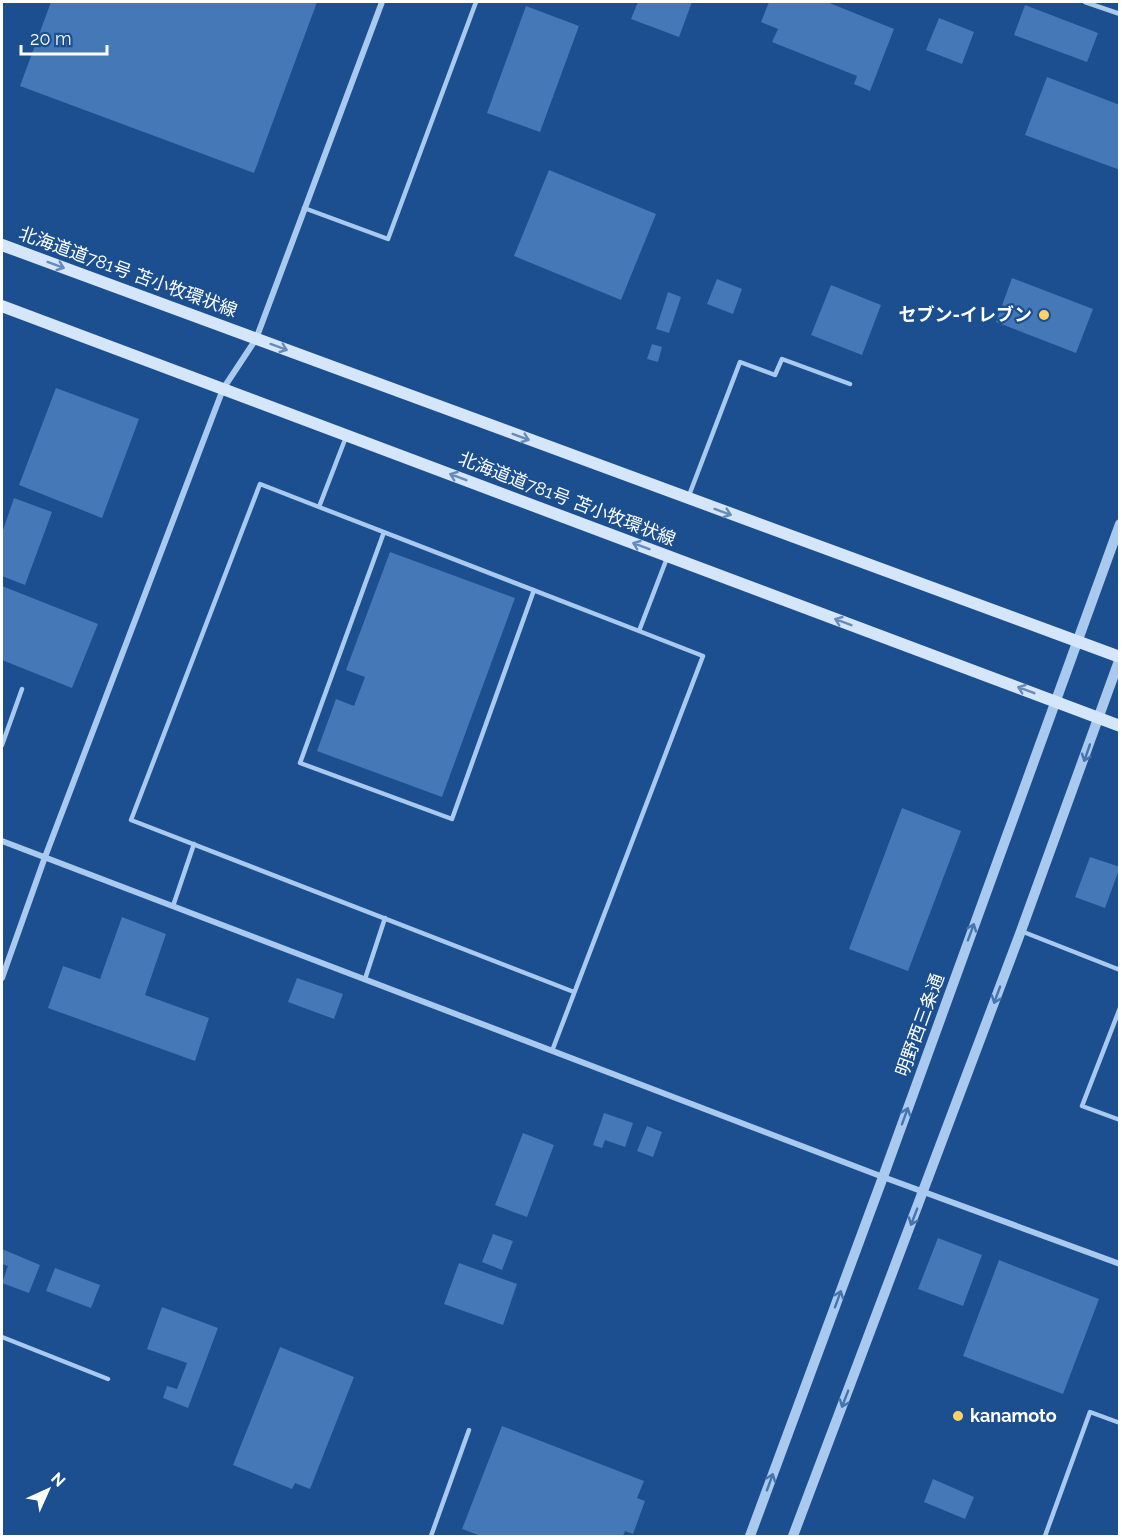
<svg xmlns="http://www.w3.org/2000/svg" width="1121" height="1538" viewBox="0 0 1121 1538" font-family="Raleway,'Noto Sans JP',sans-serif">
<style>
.building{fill:#4478b7}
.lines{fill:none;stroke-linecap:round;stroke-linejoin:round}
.service{stroke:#a9c9ee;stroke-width:4.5}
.minor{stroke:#a9c9ee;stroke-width:6}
.tertiary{stroke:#a9c9ee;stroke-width:10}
.secondary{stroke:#d6e6fa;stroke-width:12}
.oneway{stroke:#668bba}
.oneway2{stroke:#4674ac}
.poi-dot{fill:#ffd166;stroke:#1b4f8f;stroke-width:2}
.labels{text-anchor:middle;stroke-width:4.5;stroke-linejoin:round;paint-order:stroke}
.street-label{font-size:18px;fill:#fff;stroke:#1b4f8f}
.poi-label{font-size:18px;font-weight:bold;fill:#fff;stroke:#1b4f8f;text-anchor:end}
</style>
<rect width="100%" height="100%" fill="#1b4f8f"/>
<!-- building -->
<path class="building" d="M51,2h266l-63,171 -234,-87z
M638,2h54l-13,35 -48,-18z
M769,2h58l67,27 -24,62 -16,-7 3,-8 -85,-34 6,-13 -17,-7z
M1025,5l73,28 -11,29 -73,-27z
M526,6l53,20 -39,106 -53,-19z
M939,18l35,14 -12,32 -36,-14z
M1047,77l73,28v65l-95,-35z
M549,170l107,44 -35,86 -107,-44z
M1012,278l81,31 -17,44 -80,-31z
M717,279l25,10 -9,25 -26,-10z
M831,285l50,20 -19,50 -51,-20z
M668,292l13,5 -12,36 -13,-4z
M652,344l10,3 -4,15 -11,-3z
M56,388l83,31 -37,99 -83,-33z
M14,498l38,14 -27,73 -23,-9v-43z
M390,552l125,46 -73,199 -125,-46 19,-52 18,7 11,-29 -19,-7z
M2,586l96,38 -26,64 -70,-28z
M902,808l59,23 -53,140 -59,-22z
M1090,857l30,10 -15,41 -30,-11z
M122,917l44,17 -21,61 64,23 -14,43 -147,-53 15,-42 37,13z
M297,978l46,16 -9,25 -46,-17z
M604,1113l29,10 -8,24 -20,-7 -3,8 -9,-3z
M647,1126l15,6 -9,25 -16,-6z
M523,1133l31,12 -27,72 -32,-12z
M493,1234l20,7 -11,29 -20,-8z
M938,1238l44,17 -19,51 -45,-17z
M2,1249l38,16 -11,28 -27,-10 6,-17 -6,-2z
M999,1260l100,39 -36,95 -100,-38z
M459,1263l58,21 -14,41 -59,-21z
M55,1268l45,17 -9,23 -45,-17z
M162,1307l56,21 -30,80 -25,-10 4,-12 10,3 10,-26 -40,-14z
M280,1347l74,30 -44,112 -15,-6 -3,6 -59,-24z
M502,1426l142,55 -7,17 8,3 -12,33 -8,-3 -2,5h-142l-19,-7z
M933,1479l41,18 -9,22 -41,-17z"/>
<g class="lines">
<!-- service -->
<path class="service" d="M1085,2l35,12
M304,208l84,31 88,-237
M346,437l-27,70 320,124
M688,498l52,-136 35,13 7,-16 68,25
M319,507l-59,-23 -129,336 443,172
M384,532l-84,231 152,56 82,-229
M2,745l20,-56
M173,906l21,-62
M1021,931l99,39
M365,979l20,-61
M1120,1008l-38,98 38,14
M552,1051l151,-395 -64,-25 28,-73
M2,1337l106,42
M431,1536l38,-106
M1045,1536l45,-124 30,11"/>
<!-- minor -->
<path class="minor" d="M2,841l881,336 237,87
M2,978l43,-121 178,-468 33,-50 126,-337"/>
<!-- tertiary -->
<path class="tertiary" d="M750,1536l133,-359 237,-653
M793,1536l228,-605 99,-273"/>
<!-- secondary -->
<path class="secondary" d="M2,245l1118,412
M2,306l1118,420"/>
</g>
<!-- one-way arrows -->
<defs><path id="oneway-shaft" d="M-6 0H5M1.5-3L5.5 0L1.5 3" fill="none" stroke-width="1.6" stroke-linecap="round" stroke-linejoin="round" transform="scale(1.5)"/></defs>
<g class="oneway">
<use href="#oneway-shaft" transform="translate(56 265) rotate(20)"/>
<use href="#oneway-shaft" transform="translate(279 347) rotate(20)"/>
<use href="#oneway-shaft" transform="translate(521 437) rotate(20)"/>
<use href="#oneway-shaft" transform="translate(458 477) rotate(-159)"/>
<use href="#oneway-shaft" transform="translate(723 512) rotate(20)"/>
<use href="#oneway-shaft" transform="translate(641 546) rotate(-159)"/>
<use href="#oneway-shaft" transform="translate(843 622) rotate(-159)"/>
<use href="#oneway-shaft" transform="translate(1026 690) rotate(-159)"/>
</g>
<g class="oneway2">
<use href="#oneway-shaft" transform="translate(1087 753) rotate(109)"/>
<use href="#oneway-shaft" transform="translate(971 932) rotate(-70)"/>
<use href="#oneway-shaft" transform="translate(997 995) rotate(110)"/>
<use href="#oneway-shaft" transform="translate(905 1116) rotate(-70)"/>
<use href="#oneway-shaft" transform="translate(914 1217) rotate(111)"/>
<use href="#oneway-shaft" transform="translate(838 1299) rotate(-70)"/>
<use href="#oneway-shaft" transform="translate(845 1399) rotate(111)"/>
<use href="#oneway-shaft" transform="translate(770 1482) rotate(-70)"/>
</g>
<!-- markers -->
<g class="poi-dot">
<circle cx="1044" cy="315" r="6"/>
<circle cx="958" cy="1416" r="6"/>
</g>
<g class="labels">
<!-- street labels -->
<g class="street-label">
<text transform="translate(128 272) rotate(20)" y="6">北海道道781号 苫小牧環状線</text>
<text transform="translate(567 499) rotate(21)" y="6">北海道道781号 苫小牧環状線</text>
<text transform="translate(920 1025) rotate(-70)" y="6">明野西三条通</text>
</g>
<!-- poi labels -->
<g class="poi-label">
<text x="1032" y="321">セブン-イレブン</text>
<text x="970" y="1422" text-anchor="start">kanamoto</text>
</g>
</g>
<!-- border -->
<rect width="1121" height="1538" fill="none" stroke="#ffffff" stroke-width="6"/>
<!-- north arrow -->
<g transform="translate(48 1490) rotate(45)" stroke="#1b4f8f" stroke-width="4.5" paint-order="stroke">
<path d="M0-4.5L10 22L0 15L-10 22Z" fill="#ffffff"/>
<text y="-9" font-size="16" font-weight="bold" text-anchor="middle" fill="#ffffff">N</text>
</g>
<!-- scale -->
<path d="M21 45v9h86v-9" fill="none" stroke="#ffffff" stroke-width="3"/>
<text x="30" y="45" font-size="18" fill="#ffffff" stroke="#1b4f8f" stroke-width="4.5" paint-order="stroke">20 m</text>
</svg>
